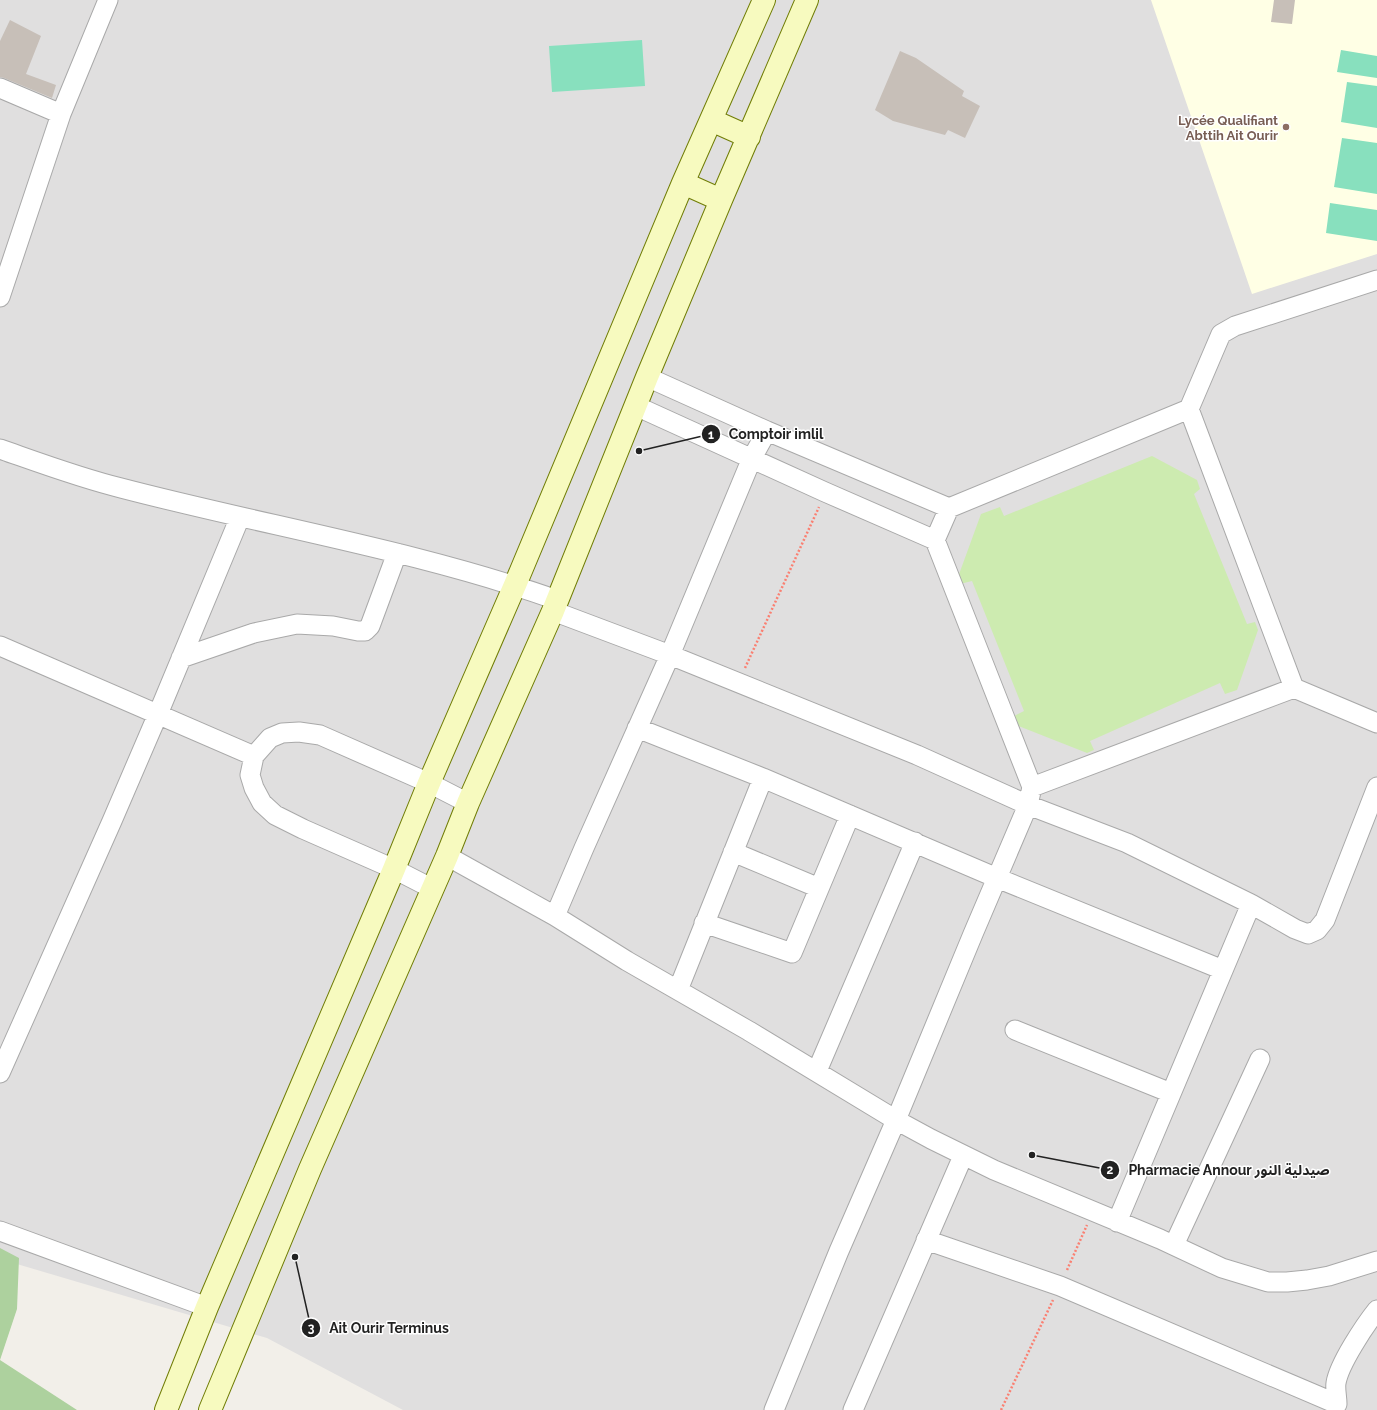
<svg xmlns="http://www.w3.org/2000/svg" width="1377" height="1410" viewBox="0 0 1377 1410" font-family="Raleway,'Noto Sans Arabic',sans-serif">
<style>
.residential{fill:#e0dfdf}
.education{fill:#ffffe5}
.grass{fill:#cdebb0}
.forest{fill:#add19e}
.pitch{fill:#88e0be}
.building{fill:#c7bfb8}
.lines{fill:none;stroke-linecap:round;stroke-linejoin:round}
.minor-casing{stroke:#a9a9a9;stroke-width:21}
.secondary-casing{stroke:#707d05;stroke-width:24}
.path{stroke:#fa8072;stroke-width:2.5;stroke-dasharray:2 2;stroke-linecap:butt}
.minor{stroke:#fff;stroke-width:19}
.secondary{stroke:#f7fabf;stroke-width:22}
.education-dot{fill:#8d6e63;stroke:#fff;stroke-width:1.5}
.labels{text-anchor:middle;stroke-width:3;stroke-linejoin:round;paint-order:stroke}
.education-label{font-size:13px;font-weight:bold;fill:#785e54;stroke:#fff;text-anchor:end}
.leader{fill:none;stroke:#222;stroke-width:1.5}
.callout-dot{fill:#222;stroke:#fff;stroke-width:1.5}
.mark-label{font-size:12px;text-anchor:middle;font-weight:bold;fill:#fff}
.callout-label{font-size:14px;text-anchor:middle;font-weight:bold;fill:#222;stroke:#fff;stroke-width:3;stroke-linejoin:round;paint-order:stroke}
</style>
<rect width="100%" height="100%" fill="#f2efe9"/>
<!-- residential -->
<path class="residential" d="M0,0h1377v1410h-974l-136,-72 -267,-79z"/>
<!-- education -->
<path class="education" d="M1151,0h226v254l-125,40z"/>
<!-- grass -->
<path class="grass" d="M1152,456l45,24 3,9 -6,5 53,130 8,-2 3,8 -21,60 -12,4 -5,-11 -130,58 4,9 -7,3 -71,-28 -4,-8 12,-6 -52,-130 -12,3 -2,-7 23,-63 19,-7 4,9z"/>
<!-- forest -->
<path class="forest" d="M0,1248l19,10 -2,51 -17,51 77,50h-77z"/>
<!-- pitch -->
<path class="pitch" d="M642,40l3,46 -93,6 -3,-46z
M1341,50l36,6v22l-40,-6z
M1347,82l30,4v42l-36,-6z
M1342,138l35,5v51l-43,-7z
M1330,203l47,7v31l-51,-8z"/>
<!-- building -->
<path class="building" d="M1274,0h21l-3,24 -21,-2z
M10,20l31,16 -15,38 30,11 -4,13 -48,-20 -4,-1v-36z
M900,51l16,7 48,33 -2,5 18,10 -15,32 -17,-8 -3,5 -52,-14 -18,-11z"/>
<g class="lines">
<defs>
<path id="minor" d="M0,88l61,26
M1377,280l-142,46 -14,8 -32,75 105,279 83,35
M0,297l61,-183 47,-114
M647,377l120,54 182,77
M636,406l189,86 110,48
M0,449c40,14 80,29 121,39 145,38 294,62 436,112
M553,611l117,44 247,100 111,50 99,38 124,61 44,25 13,5 9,-4 8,-10 52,-133
M0,646l254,110
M181,658l73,-25 43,-9 36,2 25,5h7l5,-5 27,-73
M637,728l126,50 234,100 226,92
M1032,787l262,-99
M733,852l86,36
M447,856l108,60 72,45 122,70 147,89 35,19 63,31 166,69 62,29 46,14h19l20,-2 22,-4 48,-15
M433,889l-39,-20 -91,-40 -28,-14 -13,-12 -8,-15 -4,-13 4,-19 16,-18 12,-5 17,-1 21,3 109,48 39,20
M555,916l29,-68 86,-193 82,-197 15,-27
M704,923l88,30 58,-138
M678,990l85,-212
M1015,1030l156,63
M817,1071l98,-229
M0,1073l112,-252 46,-107 82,-197
M1117,1222l134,-318
M0,1231l207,76
M926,1240l134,46 277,118c0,-7 -2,-15 -1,-21 3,-19 29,-58 41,-73
M1174,1245l86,-186
M774,1410l65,-159 57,-131 77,-186 55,-129 4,-18 -97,-247 14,-32 240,-99
M853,1410l110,-254"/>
<path id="secondary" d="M711,120l38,17
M683,183l38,17
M166,1410l41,-103 187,-438 35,-86 86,-198 168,-402 81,-183
M210,1410l100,-241 137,-313 21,-53 85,-192 94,-234 74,-177 86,-200"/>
</defs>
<!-- minor casing -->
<use href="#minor" class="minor-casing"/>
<!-- secondary casing -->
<use href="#secondary" class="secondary-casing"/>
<!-- path -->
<path class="path" d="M745,668l74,-161
M1067,1270l20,-45
M1001,1410l52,-110"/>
<!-- minor -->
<use href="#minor" class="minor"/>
<!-- secondary -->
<use href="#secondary" class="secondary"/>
</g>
<!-- markers -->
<circle class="education-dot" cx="1286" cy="127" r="4"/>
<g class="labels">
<!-- education labels -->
<g class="education-label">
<text x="1278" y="125">Lycée Qualifiant<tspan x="1278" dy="15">Abttih Ait Ourir</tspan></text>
</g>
</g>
<!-- callouts -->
<path class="leader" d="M639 451L711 434M1032 1155L1110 1170M295 1257L311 1328"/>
<g class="callout-dot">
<circle cx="639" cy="451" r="4"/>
<circle cx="1032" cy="1155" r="4"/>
<circle cx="295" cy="1257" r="4"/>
<circle cx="711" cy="434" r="10"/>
<circle cx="1110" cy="1170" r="10"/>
<circle cx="311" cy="1328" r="10"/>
</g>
<g class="mark-label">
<text x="711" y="439">1</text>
<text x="1110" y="1174">2</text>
<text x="311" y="1332">3</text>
</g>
<g class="callout-label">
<text x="776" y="439">Comptoir imlil</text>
<text x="1229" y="1175">Pharmacie Annour صيدلية النور</text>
<text x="389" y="1333">Ait Ourir Terminus</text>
</g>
</svg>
